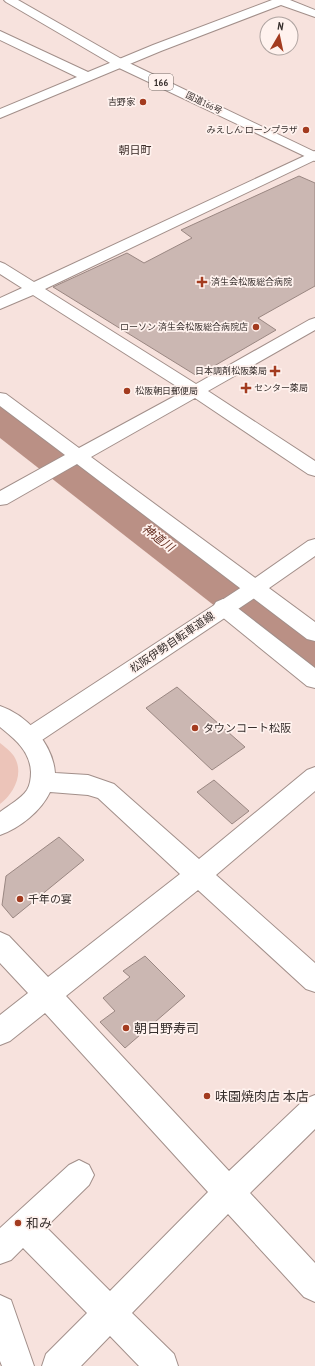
<svg xmlns="http://www.w3.org/2000/svg" width="315" height="1366" viewBox="0 0 315 1366" font-family="'PT Sans Narrow','Noto Sans JP',sans-serif">
<style>
.green{fill:#ecc4b9}
.lines{fill:none;stroke-linecap:round;stroke-linejoin:round}
.river{fill:#ba9085;fill-rule:evenodd}
.building{fill:#cbb7b2;stroke:#9a8782}
.minor-casing{stroke:#a28f8a;stroke-width:2}
.major-casing{stroke:#a28f8a;stroke-width:2}
.highway-casing{stroke:#a28f8a;stroke-width:2}
.minor{fill:#fff;fill-rule:evenodd}
.major{fill:#fff;fill-rule:evenodd}
.highway{fill:#fff;fill-rule:evenodd}
.poi-dot{fill:#a33b1f;stroke:#fff2ee;stroke-width:1.5}
.labels{text-anchor:middle;stroke-width:3.5;stroke-linejoin:round;paint-order:stroke}
.far-poi-label{font-size:9px;fill:#372f2d;stroke:#fff2ee;text-anchor:end}
.far-street-label{font-size:9px;fill:#372f2d;stroke:#fff2ee}
.shield{fill:#fff2ee;stroke:#736a67;stroke-width:1}
.shield-label{font-size:10px;font-weight:bold;fill:#372f2d}
.far-quarter-label{font-size:11px;fill:#382925;stroke:#fff2ee}
.street-label{font-size:11px;fill:#372f2d;stroke:#fff2ee}
.poi-label{font-size:11px;fill:#372f2d;stroke:#fff2ee;text-anchor:start}
.water-label{font-size:12px;font-style:italic;fill:#673022;stroke:#fff2ee}
.near-poi-label{font-size:13px;fill:#372f2d;stroke:#fff2ee;text-anchor:start}
</style>
<rect width="100%" height="100%" fill="#f7e2dd"/>
<!-- green -->
<path class="green" d="M0,743c5,4 12,9 15,15 9,17 -2,36 -15,46z"/>
<g class="lines">
<!-- river -->
<path class="river" d="M0,405l14,4 301,223v44l-17,-5 -298,-233z"/>
</g>
<!-- building -->
<path class="building" d="M299,176l16,7v103l-57,32 18,12 -79,46 -144,-89 74,-34 17,10 48,-25 -11,-8z
M177,687l68,60 -33,23 -66,-62z
M214,780l35,31 -17,13 -35,-32z
M59,837l25,23 -71,58 -11,-13 4,-29z
M145,956l40,40 -60,52 -25,-26 15,-11 -12,-13 27,-21 -7,-6z"/>
<g class="lines">
<defs>
<path id="minor" d="M272,0h18l25,10v7l-34,-12 -120,46 -161,67v-9l77,-32 -77,-37v-9l88,41 65,-27z
M315,151v9l-270,129 151,95 113,-64 6,-2v12l-107,61 107,70v15l-7,-2 -113,-76 -104,59 224,165v19l-8,-2 -230,-175 -70,40 -7,1v-14l65,-36 -65,-49v-13l6,1 73,54 105,-57 -151,-96 -33,14v-11l22,-10 -22,-14v-12l5,2 29,18z
M223,599l7,3 85,66v20l-8,-2 -91,-74 -3,-5 3,-5z
M0,706c27,9 53,38 55,67l33,2 26,9 85,75 108,-89 8,-3v24l-99,84 99,88v29l-9,-3 -108,-99 -132,106 163,175 76,-72 10,-4v34l-65,64 65,70v39l-11,-5 -76,-83 -96,99 42,41 4,12h-39l-29,-30 -29,30h-39l4,-12 41,-41 -64,-65 -12,12 -11,4v-36l69,-63 10,-5 10,5 5,10 -5,10 -43,42 64,64 98,-99 -163,-179 -35,28 -10,4v-30l28,-22 -28,-30v-31l9,4 39,41 132,-103 -82,-76 -10,-3 -38,-3c-9,19 -30,36 -50,43v-23c9,-7 21,-13 27,-22 3,-5 4,-12 4,-18 -1,-21 -16,-33 -31,-45z
M0,1295l11,5 23,66h-32l-2,-5z"/>
<path id="major" d="M315,539v17l-53,37 -226,151 -8,3 -8,-3 -3,-6 3,-6 228,-149 60,-42z"/>
<path id="highway" d="M4,0h14l107,61 190,91v9l-198,-94 -111,-65z"/>
</defs>
<!-- minor casing -->
<use href="#minor" class="minor-casing"/>
<!-- major casing -->
<use href="#major" class="major-casing"/>
<!-- highway casing -->
<use href="#highway" class="highway-casing"/>
<!-- minor -->
<use href="#minor" class="minor"/>
<!-- major -->
<use href="#major" class="major"/>
<!-- highway -->
<use href="#highway" class="highway"/>
</g>
<!-- markers -->
<g class="poi-dot">
<circle cx="143" cy="102" r="4"/>
<circle cx="306" cy="130" r="4"/>
<path d="M200 276h4v4h4v4h-4v4h-4v-4h-4v-4h4z"/>
<circle cx="256" cy="327" r="4"/>
<path d="M273 365h4v4h4v4h-4v4h-4v-4h-4v-4h4z"/>
<path d="M244 382h4v4h4v4h-4v4h-4v-4h-4v-4h4z"/>
<circle cx="127" cy="391" r="4"/>
<circle cx="195" cy="728" r="4"/>
<circle cx="20" cy="899" r="4"/>
<circle cx="126" cy="1028" r="4"/>
<circle cx="207" cy="1096" r="4"/>
<circle cx="18" cy="1223" r="4"/>
</g>
<g class="labels">
<!-- far-poi labels -->
<g class="far-poi-label">
<text x="135" y="105">吉野家</text>
<text x="298" y="133">みえしん ローンプラザ</text>
<text x="211" y="285" text-anchor="start">済生会松阪総合病院</text>
<text x="248" y="330">ローソン 済生会松阪総合病院店</text>
<text x="267" y="374">日本調剤松阪薬局</text>
<text x="254" y="391" text-anchor="start">センター薬局</text>
<text x="135" y="394" text-anchor="start">松阪朝日郵便局</text>
</g>
<!-- far-street labels -->
<g class="far-street-label">
<text transform="translate(204 103) rotate(26)" y="3">国道166号</text>
</g>
<!-- shield labels -->
<rect class="shield" x="149" y="74" width="24" height="16" rx="3"/>
<g class="shield-label">
<text x="161" y="86">166</text>
</g>
<!-- far-quarter labels -->
<g class="far-quarter-label">
<text x="135" y="154">朝日町</text>
</g>
<!-- street labels -->
<g class="street-label">
<text transform="translate(172 642) rotate(-34)" y="4">松阪伊勢自転車道線</text>
</g>
<!-- poi labels -->
<g class="poi-label">
<text x="203" y="732">タウンコート松阪</text>
<text x="28" y="903">千年の宴</text>
</g>
<!-- water labels -->
<g class="water-label">
<text transform="translate(158 538) rotate(37)" y="4">神道川</text>
</g>
<!-- near-poi labels -->
<g class="near-poi-label">
<text x="134" y="1033">朝日野寿司</text>
<text x="215" y="1101">味園焼肉店 本店</text>
<text x="26" y="1228">和み</text>
</g>
</g>
<!-- north arrow -->
<g transform="translate(279 36) rotate(9)"><circle r="19" fill="#fff2ee" stroke="#afa4a1"/>
<path d="M0-3L7 15L0 10L-7 15Z" fill="#a33b1f"/>
<text y="-6" font-size="11" font-weight="bold" text-anchor="middle" fill="#372f2d">N</text>
</g>
</svg>
